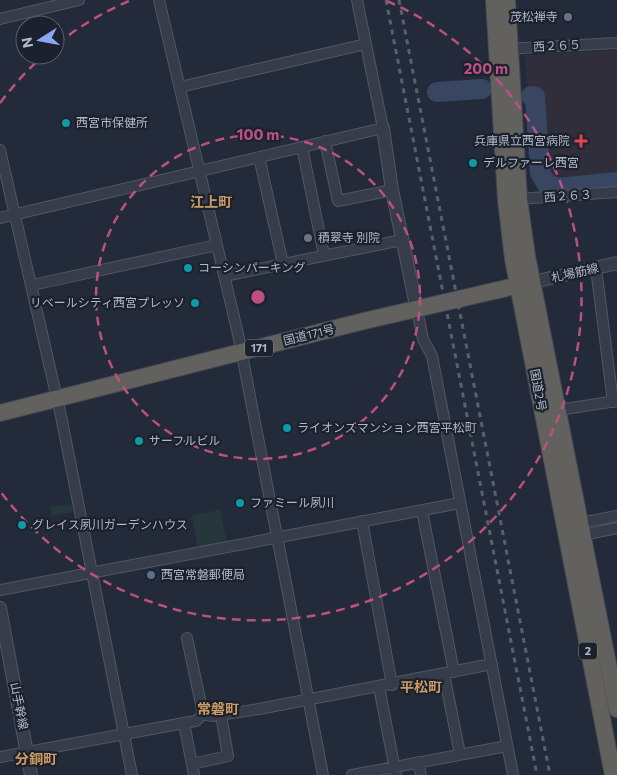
<svg xmlns="http://www.w3.org/2000/svg" width="617" height="775" viewBox="0 0 617 775" font-family="Commissioner,'Noto Sans JP',sans-serif">
<style>
.medical{fill:#312e3b}
.green{fill:#26373b}
.lines{fill:none;stroke-linecap:round;stroke-linejoin:round}
.river{stroke:#394662;stroke-width:20}
.minor-casing{stroke:#515764;stroke-width:12}
.tertiary-casing{stroke:#515764;stroke-width:14}
.trunk-casing{stroke:#414754;stroke-width:18}
.minor{stroke:#363c49;stroke-width:10}
.tertiary{stroke:#363c49;stroke-width:12}
.trunk{stroke:#62615e;stroke-width:16}
.rail{stroke:#586070;stroke-width:3;stroke-dasharray:5 5;stroke-linecap:butt}
.ring{fill:none;stroke:#bc5080;stroke-width:2.5;stroke-dasharray:9 6}
.worship-dot{fill:#6b7280;stroke:#1c212e;stroke-width:2}
.culture-dot{fill:#0f9aa8;stroke:#1c212e;stroke-width:2}
.health-dot{fill:#e0444e;stroke:#1c212e;stroke-width:2}
.service-dot{fill:#5c6f8a;stroke:#1c212e;stroke-width:2}
.labels{text-anchor:middle;stroke-width:4.5;stroke-linejoin:round;paint-order:stroke}
.shield{fill:#1c212e;stroke:#848a98;stroke-width:1}
.shield-label{font-size:11px;font-weight:bold;fill:#b1b7c5}
.poi-label{font-size:12px;fill:#b1b7c5;stroke:#1c212e;text-anchor:start}
.street-label{font-size:12px;fill:#b1b7c5;stroke:#1c212e}
.neighbourhood-label{font-size:14px;font-weight:bold;fill:#ce9c63;stroke:#1c212e}
.centre{fill:#bc5080;stroke:#1c212e;stroke-width:2.5}
.ring-label{font-size:15px;text-anchor:middle;font-weight:bold;fill:#bc5080;stroke:#1c212e;stroke-width:4.5;stroke-linejoin:round;paint-order:stroke}
</style>
<rect width="100%" height="100%" fill="#232a39"/>
<!-- medical -->
<path class="medical" d="M617,50v125l-60,6 -7,-2 -3,-8 -5,-62 -14,2 -3,-56z"/>
<!-- green -->
<path class="green" d="M71,504l2,8 -21,4 -2,-9z
M220,510l7,33 -29,6 -6,-34z"/>
<g class="lines">
<!-- river -->
<path class="river" d="M437,92l45,-3
M531,96l4,1 5,76 6,10 11,5 60,-6"/>
<defs>
<path id="minor" d="M159,0l79,334 85,441
M0,19l79,-19
M505,49l112,-6
M180,87l186,-43
M325,141l13,60 54,-11
M302,147l22,108
M0,150l61,266 71,359
M259,157l24,107
M519,199l98,-7
M0,218l383,-90 -26,-128
M596,268l17,134
M224,276l178,-36
M32,285l185,-40
M417,310l6,29 9,17 81,419
M558,410l59,-9
M422,511l32,161
M362,521l30,164
M575,524l42,-8
M579,536l38,-8
M0,590l460,-87
M187,638l16,76
M444,674l16,80
M379,687l17,88
M184,723l10,52
M0,757l184,-34 12,-2 7,-7 9,2 47,-7 233,-45
M418,762l3,13
M192,764l36,-8 -7,-41
M352,775l155,-29"/>
<path id="tertiary" d="M383,128l9,62 25,120
M533,282l84,-19
M0,608l31,167"/>
<path id="trunk" d="M494,0l12,200 7,59 100,516
M507,0l12,199 8,57 90,453
M0,413l364,-92 164,-38"/>
</defs>
<!-- minor casing -->
<use href="#minor" class="minor-casing"/>
<!-- tertiary casing -->
<use href="#tertiary" class="tertiary-casing"/>
<!-- trunk casing -->
<use href="#trunk" class="trunk-casing"/>
<!-- minor -->
<use href="#minor" class="minor"/>
<!-- tertiary -->
<use href="#tertiary" class="tertiary"/>
<!-- trunk -->
<use href="#trunk" class="trunk"/>
<!-- rail -->
<path class="rail" d="M386,0l151,775
M399,0l151,775"/>
</g>
<!-- distance rings -->
<g class="ring">
<circle cx="258" cy="297" r="162"/>
<path d="M0 103A323 323 0 0 1 44 55M57 44A323 323 0 0 1 129 1M387 1A323 323 0 1 1 0 491"/>
</g>
<!-- markers -->
<g class="worship-dot">
<circle cx="568" cy="17" r="5"/>
<circle cx="308" cy="238" r="5"/>
</g>
<g class="culture-dot">
<circle cx="66" cy="123" r="5"/>
<circle cx="473" cy="163" r="5"/>
<circle cx="188" cy="268" r="5"/>
<circle cx="195" cy="303" r="5"/>
<circle cx="287" cy="428" r="5"/>
<circle cx="139" cy="441" r="5"/>
<circle cx="240" cy="503" r="5"/>
<circle cx="22" cy="525" r="5"/>
</g>
<path class="health-dot" d="M578.5 133.5h5v5h5v5h-5v5h-5v-5h-5v-5h5z"/>
<circle class="service-dot" cx="151" cy="575" r="5"/>
<g class="labels">
<!-- shield labels -->
<g class="shield">
<rect x="245" y="339.5" width="28" height="17" rx="4"/>
<rect x="579" y="642.5" width="18" height="17" rx="4"/>
</g>
<g class="shield-label">
<text x="259" y="352">171</text>
<text x="588" y="655">2</text>
</g>
<!-- poi labels -->
<g class="poi-label">
<text x="558" y="21" text-anchor="end">茂松禅寺</text>
<text x="76" y="127">西宮市保健所</text>
<text x="570" y="145" text-anchor="end">兵庫県立西宮病院</text>
<text x="483" y="167">デルファーレ西宮</text>
<text x="318" y="242">積翠寺 別院</text>
<text x="198" y="272">コーシンパーキング</text>
<text x="185" y="307" text-anchor="end">リベールシティ西宮プレッソ</text>
<text x="297" y="432">ライオンズマンション西宮平松町</text>
<text x="149" y="445">サーフルビル</text>
<text x="250" y="507">ファミール夙川</text>
<text x="32" y="529">グレイス夙川ガーデンハウス</text>
<text x="161" y="579">西宮常磐郵便局</text>
</g>
<!-- street labels -->
<g class="street-label">
<text transform="translate(557 46) rotate(-3)" y="4">西２６５</text>
<text transform="translate(568 196) rotate(-4)" y="4">西２６３</text>
<text transform="translate(575 273) rotate(-13)" y="4">札場筋線</text>
<text transform="translate(309 335) rotate(-14)" y="4">国道171号</text>
<text transform="translate(538 390) rotate(80)" y="4">国道2号</text>
<text transform="translate(19 706) rotate(79)" y="4">山手幹線</text>
</g>
<!-- neighbourhood labels -->
<g class="neighbourhood-label">
<text x="211" y="207">江上町</text>
<text x="421" y="692">平松町</text>
<text x="218" y="714">常磐町</text>
<text x="36" y="764">分銅町</text>
</g>
</g>
<circle cx="258" cy="297" r="8" class="centre"/>
<g class="ring-label">
<text x="486" y="74">200 m</text>
<text x="258" y="140">100 m</text>
</g>
<!-- north arrow -->
<g transform="translate(40 40) rotate(259)"><circle r="24" fill="#1c212e" stroke="#585d6a"/>
<path d="M0-4L9 19L0 12L-9 19Z" fill="#89a7f2"/>
<text y="-8" font-size="14" font-weight="bold" text-anchor="middle" fill="#b1b7c5">N</text>
</g>
</svg>
